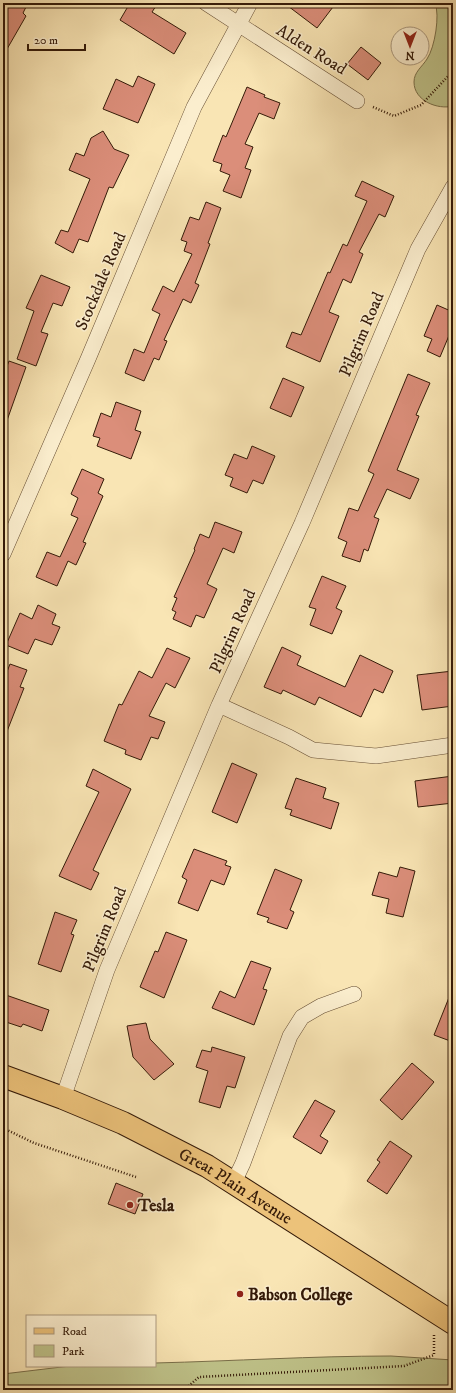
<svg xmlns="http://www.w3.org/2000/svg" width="456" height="1393" viewBox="0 0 456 1393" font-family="'IM FELL DW Pica',serif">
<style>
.green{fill:#c0c48b;stroke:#7a6f4a}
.building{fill:#db8e7a;stroke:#341a08}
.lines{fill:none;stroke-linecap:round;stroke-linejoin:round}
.minor-casing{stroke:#654d33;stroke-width:16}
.primary-casing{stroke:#341a08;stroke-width:24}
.path{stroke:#341a08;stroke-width:2.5;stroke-dasharray:1 2;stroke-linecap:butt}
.minor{stroke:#fbeece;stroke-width:15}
.primary{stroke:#ecc27a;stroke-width:22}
.poi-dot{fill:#8f2418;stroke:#fbeece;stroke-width:1.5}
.labels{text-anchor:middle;stroke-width:3;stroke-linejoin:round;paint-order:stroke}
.street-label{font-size:17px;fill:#341a08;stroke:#fbeece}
.poi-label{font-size:17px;font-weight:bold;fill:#341a08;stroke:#fbeece;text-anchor:start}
</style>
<rect width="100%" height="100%" fill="#f9e5b4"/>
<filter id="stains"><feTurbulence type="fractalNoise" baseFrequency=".005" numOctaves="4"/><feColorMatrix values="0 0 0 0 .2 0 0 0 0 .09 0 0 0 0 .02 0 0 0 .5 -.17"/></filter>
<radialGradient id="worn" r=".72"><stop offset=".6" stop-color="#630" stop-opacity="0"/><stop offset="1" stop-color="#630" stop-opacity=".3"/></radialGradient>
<!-- green -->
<path class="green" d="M435,3h18v103c-15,4 -39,-5 -39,-24 0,-10 8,-15 13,-23 8,-12 13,-44 8,-56z
M391,1356l62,4v30h-450v-16l67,-8h85v-3c79,-2 157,-7 236,-7z"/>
<!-- building -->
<path class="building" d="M6,3h22l-5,10 3,3 -23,40v-46z
M130,3h28l-6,9 34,21 -12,21 -54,-34z
M284,3h52l-19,25z
M361,47l20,16 -13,17 -21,-16z
M138,76l17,8 -17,39 -35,-14 13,-30 17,8z
M247,87l18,8 -1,2 16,6 -6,16 -15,-6 -14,31 8,3 -8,21 6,2 -10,28 -18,-7 7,-16 -10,-4 2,-7 -9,-3 10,-26 3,2z
M103,131l11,18 15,6 -16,33 -4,-1 -21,55 -9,-3 -6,14 -18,-10 6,-13 7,2 22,-53 -21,-9 7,-17 8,3 7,-18z
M362,181l32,15 -9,21 -6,-3 -20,38 4,2 -12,29 -8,-4 -14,33 10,4 -19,46 -34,-15 6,-15 9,3 27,-63 2,1 13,-29 4,2 20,-45 -12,-5z
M206,202l15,6 -13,35 2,1 -15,39 4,2 -8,18 -8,-4 -19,41 3,1 -8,19 -5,-2 -10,23 -19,-8 9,-24 10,4 16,-39 -8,-4 11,-24 11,6 18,-38 -8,-3 3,-9 -6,-2 9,-23 9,3z
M41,275l29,12 -8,19 -9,-3 -12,29 7,2 -12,32 -19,-7 17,-48 -8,-3z
M437,305l16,7v14l-13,31 -13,-6 5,-12 -8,-3z
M9,361l17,6 -21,59h-2v-49z
M408,374l22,9 -14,32 3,1 -22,54 22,9 -9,20 -23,-10 -13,28 5,2 -11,32 -4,-2 -4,13 -18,-6 5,-14 -9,-4 11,-30 9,3 16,-37 -6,-3z
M283,378l21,9 -13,30 -21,-9z
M116,402l25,9 -6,19 6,2 -10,27 -34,-13 3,-8 -7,-2 8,-23 10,4z
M252,446l23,10 -12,28 -10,-4 -6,13 -17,-7 3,-8 -8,-3 9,-21 13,5z
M82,469l22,10 -6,14 5,3 -20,46 3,1 -10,22 -8,-4 -11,25 -21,-9 11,-25 13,5 18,-39 -7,-3 7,-17 -7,-4z
M215,522l27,10 -8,21 -11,-5 -16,36 10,5 -13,29 -8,-3 -5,12 -18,-8 3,-7 -4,-2 5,-12 -3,-1 21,-47 -1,-1 6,-15 9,4z
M322,576l24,10 -10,22 6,3 -10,23 -22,-9 6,-16 -7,-2z
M38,605l18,9 -4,10 8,3 -8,18 -17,-6 -7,15 -22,-9 14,-32 12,6z
M282,647l19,9 -4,9 48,22 15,-32 33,16 -10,22 -9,-4 -13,28 -42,-20 -4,8 -32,-15 -2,4 -17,-7z
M167,648l23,10 -15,30 -9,-5 -17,33 16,6 -7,17 -7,-2 -10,23 -16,-6 1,-4 -22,-9 15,-37 3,1 17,-34 13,7z
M10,664l17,6 -7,17 4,1 -20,51 -1,-57z
M453,671v35l-31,4 -5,-35z
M232,763l25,11 -20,49 -25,-11z
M93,769l38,20 -38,81 6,3 -8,17 -32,-14 40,-84 -13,-6z
M453,776v27l-35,4 -3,-26z
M296,778l30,10 -3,10 16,5 -8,26 -41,-14 2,-5 -7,-2z
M194,849l33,12 -2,4 6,2 -7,18 -13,-5 -13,31 -20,-8 9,-23 -5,-3z
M400,867l15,4 -12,46 -17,-4 3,-14 -17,-4 7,-23 18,5z
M275,869l27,11 -12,30 4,2 -7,17 -20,-7 2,-4 -12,-4z
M55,912l22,8 -6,14 3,1 -13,37 -23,-8z
M166,932l21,8 -23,58 -24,-11 15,-36 3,1z
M251,961l20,7 -8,21 4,1 -13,35 -42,-17 8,-17 15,7z
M452,990h1v52l-19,-7z
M3,994l46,16 -7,21 -19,-7 -2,3 -18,-6z
M146,1023l4,16 24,25 -20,16 -21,-23 -6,-31z
M212,1047l33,10 -10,31 -8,-2 -7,22 -21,-6 9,-31 -12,-4 6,-17 9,2z
M412,1063l22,19 -32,38 -22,-20z
M315,1100l20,11 -15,25 8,5 -7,13 -28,-17z
M390,1141l22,15 -25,38 -20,-13 13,-19 -3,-2z
M116,1183l27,11 -8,20 -27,-10z"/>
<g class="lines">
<defs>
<path id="minor" d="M206,3l151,98
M3,554l85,-195 106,-252 56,-104
M219,705l70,32 24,13 63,6 77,-11
M63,1098l44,-128 112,-265 83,-182 116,-274 35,-62
M234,1182l9,-19 47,-127 12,-19 19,-11 33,-12"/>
<g id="primary">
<path id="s1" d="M3,1076l60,22 60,25 84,43 246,157"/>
</g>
</defs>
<!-- minor casing -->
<use href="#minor" class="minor-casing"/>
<!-- primary casing -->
<use href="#primary" class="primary-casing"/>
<!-- path -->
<path class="path" d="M373,107l21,9 27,-11 32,-34
M3,1128l31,15 102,34
M181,1390l272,-3
M184,1390l15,-13 205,-11 30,-11v-21"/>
<!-- minor -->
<use href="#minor" class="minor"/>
<!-- primary -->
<use href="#primary" class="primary"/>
</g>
<!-- markers -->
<g class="poi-dot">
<circle cx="130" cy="1205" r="4"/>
<circle cx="240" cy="1294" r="4"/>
</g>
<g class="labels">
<!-- street labels -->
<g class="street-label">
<text transform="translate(312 49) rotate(32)" y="6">Alden Road</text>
<text transform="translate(100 281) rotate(-67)" y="6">Stockdale Road</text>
<text transform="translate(361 334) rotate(-67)" y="6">Pilgrim Road</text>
<text transform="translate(232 631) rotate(-66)" y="6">Pilgrim Road</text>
<text transform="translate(104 929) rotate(-68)" y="6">Pilgrim Road</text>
<text dy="6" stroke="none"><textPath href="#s1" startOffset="258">Great Plain Avenue</textPath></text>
</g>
<!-- poi labels -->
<g class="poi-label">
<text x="138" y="1211">Tesla</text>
<text x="248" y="1300">Babson College</text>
</g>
</g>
<!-- margin -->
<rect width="456" height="1393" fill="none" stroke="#f9e5b4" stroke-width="16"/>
<rect x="4" y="4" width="448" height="1385" fill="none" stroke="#341a08" stroke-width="2"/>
<rect x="8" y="8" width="440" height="1377" fill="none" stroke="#341a08"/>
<!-- legend -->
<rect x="26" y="1315" width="130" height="52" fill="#fbeece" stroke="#ab997f"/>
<rect x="34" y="1328" width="20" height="6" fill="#ecc27a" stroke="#ab997f"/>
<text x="62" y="1335" font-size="12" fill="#341a08">Road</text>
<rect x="34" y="1345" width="20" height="12" fill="#c0c48b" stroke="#ab997f"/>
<text x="62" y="1355" font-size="12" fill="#341a08">Park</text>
<!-- north arrow -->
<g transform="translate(410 46) rotate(180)"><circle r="19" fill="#fbeece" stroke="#ab997f"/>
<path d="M0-3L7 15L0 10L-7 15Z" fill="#8f2418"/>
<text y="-6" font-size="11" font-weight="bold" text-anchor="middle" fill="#341a08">N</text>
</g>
<!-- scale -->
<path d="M28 44v6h57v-6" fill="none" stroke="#341a08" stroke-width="2"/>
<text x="34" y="44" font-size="12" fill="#341a08" stroke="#fbeece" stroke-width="3" paint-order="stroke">20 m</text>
<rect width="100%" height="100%" filter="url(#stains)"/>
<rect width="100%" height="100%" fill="url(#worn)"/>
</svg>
